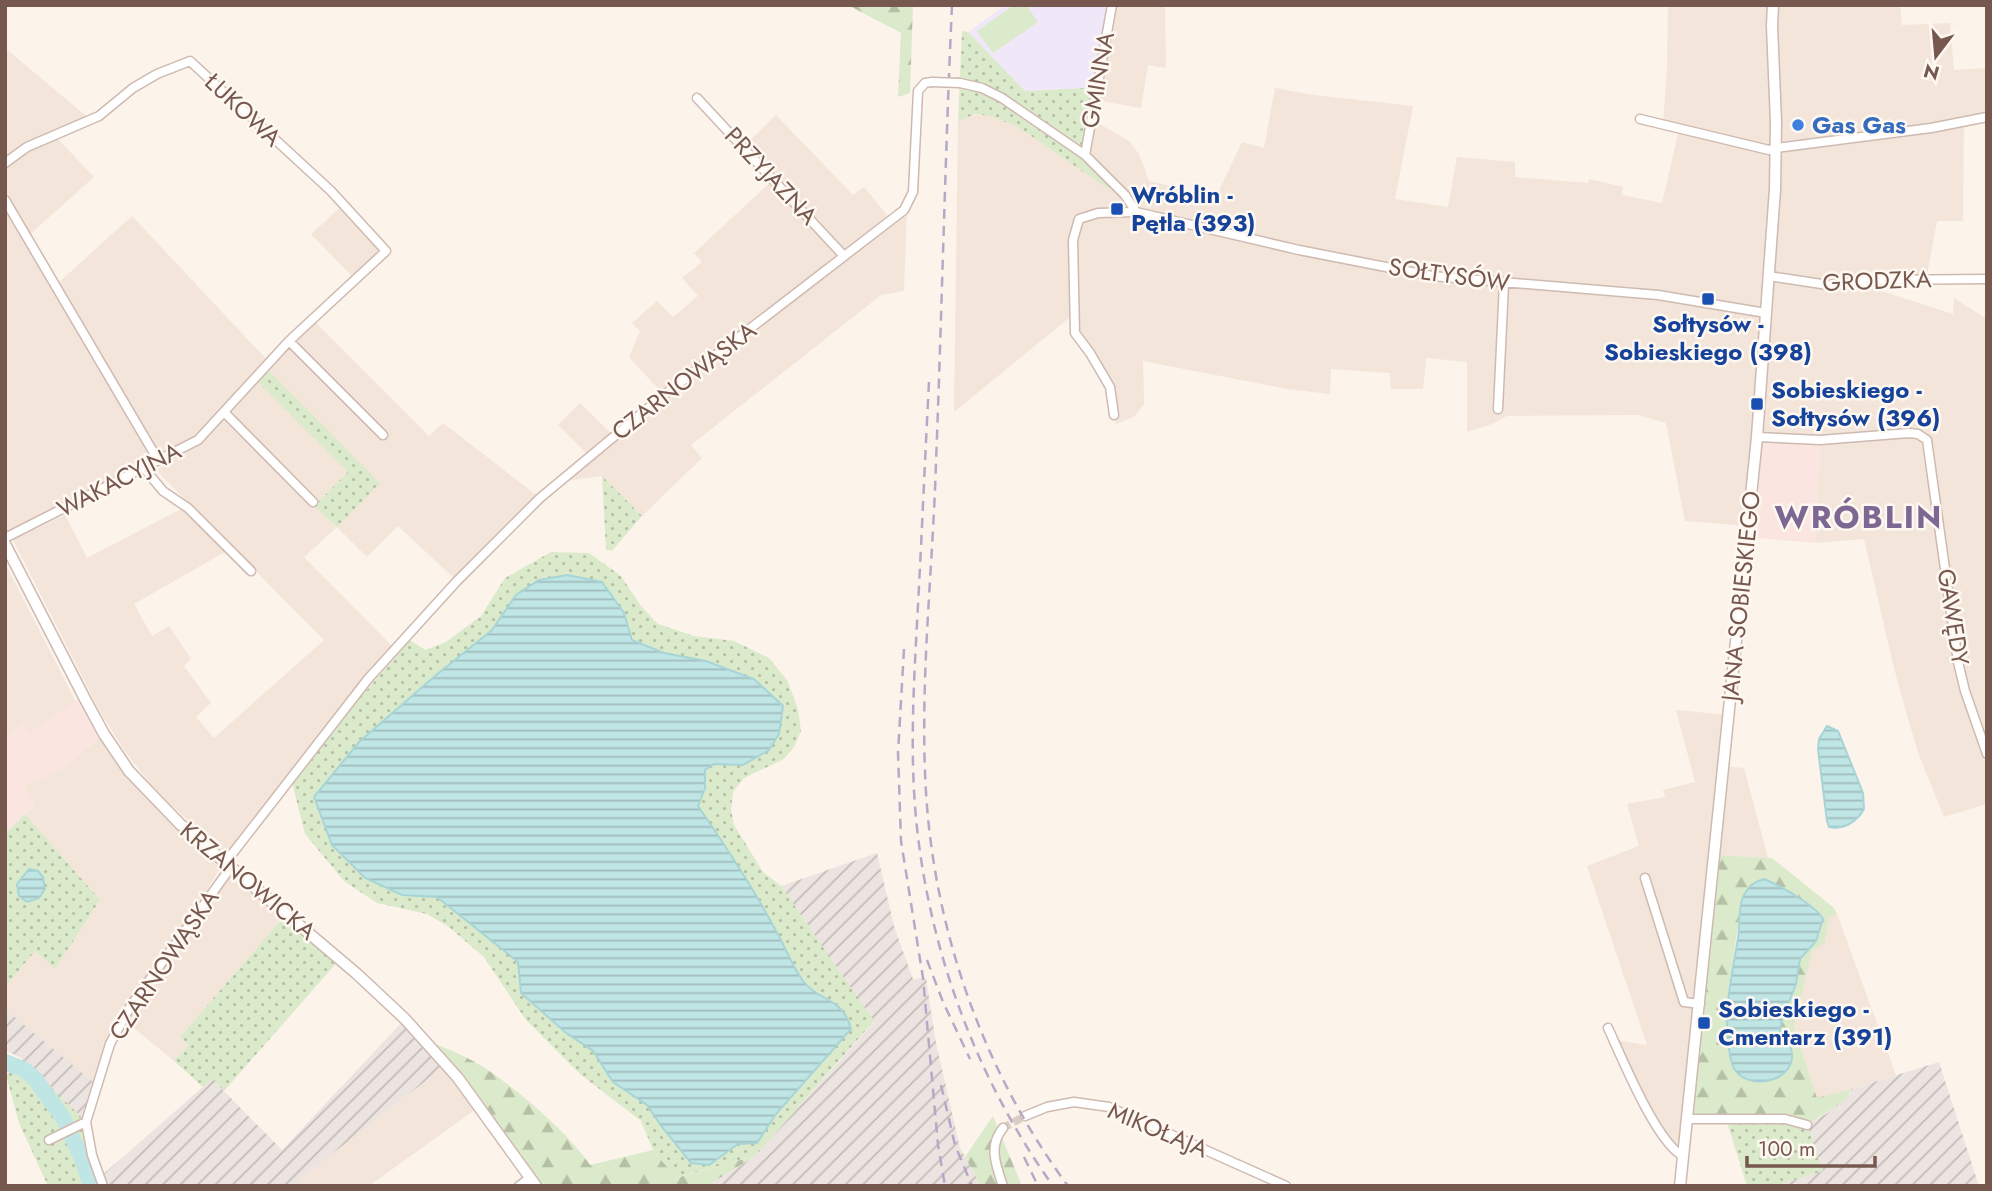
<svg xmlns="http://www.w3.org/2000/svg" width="1992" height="1191" viewBox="0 0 1992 1191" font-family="Jost,sans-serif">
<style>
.residential{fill:#f3e5da;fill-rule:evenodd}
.commercial{fill:#fbe5e0}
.industrial{fill:url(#industrial-furrows)}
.education{fill:#f0e8f9}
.grass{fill:url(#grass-dots);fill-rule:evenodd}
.forest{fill:url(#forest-firs);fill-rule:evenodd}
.pitch{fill:#dbeaca}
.water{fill:url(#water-rules);stroke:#a7d5d7;stroke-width:2}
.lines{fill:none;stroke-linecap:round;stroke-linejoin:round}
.river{stroke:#c0e5e5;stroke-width:16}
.minor-tunnel{stroke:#dbccc4;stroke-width:8;stroke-dasharray:8 4;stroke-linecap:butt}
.minor-casing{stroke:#cebab1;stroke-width:11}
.tertiary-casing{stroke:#cebab1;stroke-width:13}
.minor{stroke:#fff;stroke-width:8}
.tertiary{stroke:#fff;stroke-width:10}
.rail{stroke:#b5a9c7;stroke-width:2.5;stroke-dasharray:10 7;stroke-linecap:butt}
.minor-bridge-casing{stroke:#cebab1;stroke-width:11;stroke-linecap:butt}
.minor-bridge{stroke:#fff;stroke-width:8}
.shop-dot{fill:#3f7fe0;stroke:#fef8f2;stroke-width:2.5}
.transit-dot{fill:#1a4fb4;stroke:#fef8f2;stroke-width:2.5}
.labels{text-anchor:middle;stroke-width:5;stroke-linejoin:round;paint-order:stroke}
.street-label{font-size:24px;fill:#77584f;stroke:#fef8f2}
.shop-label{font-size:24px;font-weight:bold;fill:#366cbe;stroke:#fef8f2;text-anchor:start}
.transit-label{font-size:24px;font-weight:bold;fill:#164399;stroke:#fef8f2;text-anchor:start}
.district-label{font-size:32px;font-weight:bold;letter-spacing:2px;fill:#7e6792;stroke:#fef8f2}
</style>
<defs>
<pattern id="industrial-furrows" width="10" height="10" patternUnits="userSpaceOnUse" patternTransform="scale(1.75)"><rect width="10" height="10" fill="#ece4e1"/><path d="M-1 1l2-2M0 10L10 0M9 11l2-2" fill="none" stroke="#c4bcb9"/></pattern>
<pattern id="grass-dots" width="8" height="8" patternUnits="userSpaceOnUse" patternTransform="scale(1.75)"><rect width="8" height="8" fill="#dbeaca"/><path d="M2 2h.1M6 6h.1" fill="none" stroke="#b6c0a6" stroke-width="1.8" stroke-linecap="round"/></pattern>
<pattern id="forest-firs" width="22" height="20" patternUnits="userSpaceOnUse" patternTransform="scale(1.75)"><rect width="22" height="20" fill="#dbeaca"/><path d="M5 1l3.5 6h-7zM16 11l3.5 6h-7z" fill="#b6c0a6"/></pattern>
<pattern id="water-rules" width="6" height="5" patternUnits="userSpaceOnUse" patternTransform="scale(1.75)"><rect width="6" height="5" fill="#c0e5e5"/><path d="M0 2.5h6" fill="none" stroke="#a1bcbc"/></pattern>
</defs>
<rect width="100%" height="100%" fill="#fcf3eb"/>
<!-- residential -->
<path class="residential" d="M1112,5h53l1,63 -18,-3 -7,43 -46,-8z
M1668,5h232l2,20 48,-2 4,47 33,-2v49l-23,5 -1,99h-26l-11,59 -51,1 3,9 75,24 1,-16 33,21v485l-43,13 -25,-62 -11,-36 -14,-51 -30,-129 -49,4 5,-102 -72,85 -63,-5 -19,-98 -28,-8 -131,1 -15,8 -25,8v-70l-41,-4 -3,31h-32l-1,-16 -59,-4 -1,25 -43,-5 -144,-28 1,43 -9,12 -19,8 -6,-37 -35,-54 -1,-19 -120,98 4,-290 10,-7 22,1 28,11 86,59 19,8 -38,-39 6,-36 38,22 10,13 10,27 67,16 26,-55 22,6 11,-60 39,7 99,11 -18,93 53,8 9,-50 58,5v15l73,6 1,-4 34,8 -1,8 40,8 16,-69 15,-1 -30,-8 4,-57z
M5,48l86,72 -38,14 41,43 -67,60 29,48 76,-69 137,146 43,-43 117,117 14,-13 97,75 -83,83 -59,-55 -31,31 -30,-30 -33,30 89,90 -79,94 -87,112 -8,-5 -51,-46 -20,-21 -24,-31 -25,-40 -86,-170 52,-25 22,43 94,-49 44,43 -91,52 18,32 17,-10 22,33 -7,7 27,37 -15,14 18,21 110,-98 -168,-170 46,-26 5,-14 -199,103 -3,-3zM349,472l-13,55 -22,-22z
M776,115l77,80 11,-8 27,33 16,-14 -3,85 -23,4 -190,150 11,13 -60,58 -40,-40 -44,6 31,-26 -31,-31 22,-22 34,33 49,-42 -34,-37 11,-26 -8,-8 25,-22 16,16 25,-21 -16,-18 20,-16 -8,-9 79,-73 -30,-33z
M343,205l43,46 -31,28 -44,-45z
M5,563l71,139 -47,31 -6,-8 -18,11z
M1676,710l53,5 -5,51 20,2 24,90 -52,-3 -33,301 -10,-7 -59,-109 33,5 -60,-179 52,-20 -12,-42 38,-7 -2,-7 32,-8z
M104,734l76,90 41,43 -44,72 54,-63 55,38 -106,123 9,8 -15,16 -51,-42 -25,67 -93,-77v-22l30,-36 20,18 45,-69 -75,-86 9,-9 -11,-19 40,-18z
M1837,914l59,161 -79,24 -23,-72 18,-76 13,-8 4,-27z
M446,1065l33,42 -110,79h-69l-4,-5z"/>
<!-- commercial -->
<path class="commercial" d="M1757,437l63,3 -5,103 -68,-6z
M83,697l21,37 -41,34 -39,18 10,19 -29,29v-98l18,-12 6,9z"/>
<!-- industrial -->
<path class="industrial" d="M877,853l17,73 19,53 13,-1 10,65 24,105 21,38h-274l48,-30 119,-134 -93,-136z
M5,1009l93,77 -12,36 -63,-63 -18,-9z
M405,1019l41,46 -149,116 3,5h-197l-3,-9 112,-98 70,71z
M1939,1062l40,124h-203l47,-15 -16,-46 22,-13 21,-19 1,-4z"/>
<!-- education -->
<path class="education" d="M1005,5h107l-15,85 -12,-2 -60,3 -57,-59z"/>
<!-- grass -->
<path class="grass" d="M962,31l6,1 57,59 60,-3 12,2 -12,65 40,40 -21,-9 -86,-59 -28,-11 -16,-2 -16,8z
M265,367l115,116 -43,44 -23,-21 34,-34 -93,-93z
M602,476l40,40 -30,35 -6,-2z
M551,552l38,1 32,23 20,30 17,18 36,12 40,5 35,17 18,22 11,29 3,22 -7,16 -10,12 -40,19 -11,14 -2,18 3,15 29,47 18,14 93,135 -119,135 -80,22 -22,-28 -12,-29 -61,-47 -54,-54 -42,-63 -35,-30 -22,-13 -50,-11 -33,-22 -39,-47 -14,-56 119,-138 15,10 21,-8 35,-26 24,-38zM516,595l108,18 8,27 32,13 42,8 37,104 -29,-1 -9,6v19l-7,17 79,125 12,28 17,26 32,20 -62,109 -19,29 -19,1 -29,21 -47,-37 -15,-23 -34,-23 -20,-31 -28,-19 -44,-39 -3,-31 -81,-65 -35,-2 -37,-17 -33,-33 -18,-48 45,-55 76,-66 57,-46z
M25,814l75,86 -45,69 -20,-18 -30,36v-153z
M286,914l54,45 -116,132 -12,-12 -9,8 -29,-26 15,-16 -9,-8z
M23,1059l63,63 17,64h-55l-29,-63 -13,-48z
M1726,1119l81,6 16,46 -47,15h-29z"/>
<!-- forest -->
<path class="forest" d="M848,5l54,2 11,-2 -3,88 -12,4 3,-64z
M1715,855l57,3 62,50 3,6 -8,3 -4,26 -13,8 -18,76 23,71 34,-9 -5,11 -39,25 -11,-4 -109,-2zM1764,879c17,8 49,25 59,40l-7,22 -16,17 -4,26 -15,40 -1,9 4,6 -55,7 -2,-45 15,-103z
M424,1039c15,7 31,12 45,20 35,17 100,74 121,106l63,-15 23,28 79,-22 -48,30h-171z
M993,1116l29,70h-41l-16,-29z"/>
<!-- pitch -->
<path class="pitch" d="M1014,5h12l12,17 -45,31 -16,-22z"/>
<!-- water -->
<path class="water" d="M567,575l35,7 22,31 8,27 32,13 42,8 48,18 29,27 -4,28 -10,16 -26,15 -29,-1 -9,6v18l-7,18c27,39 54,80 77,123 10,17 16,35 28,52 16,21 40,16 48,48l-75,85 -19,29 -19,1 -29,21 -18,-2 -29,-36 -15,-22 -34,-23 -20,-31 -28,-19 -44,-39 -3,-31 -81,-65 -35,-2 -37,-17 -33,-33 -18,-48 45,-55 76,-66 57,-46 24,-35 23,-15z
M1827,726l11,5 25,62 1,16c-7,13 -21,21 -35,18l-2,-6 -9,-72 1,-10z
M29,869l9,2 5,6 2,12 -6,9 -12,4 -8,-6 -2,-12z
M1764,879c16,7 50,25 59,40l-7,22 -16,18 -4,25 -15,39 -1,10c3,4 8,8 10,13 13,32 -38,48 -55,24 -4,-6 -5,-14 -6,-21 -6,-41 3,-72 9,-111 2,-13 0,-32 6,-43 4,-8 11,-14 20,-16z"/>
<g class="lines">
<!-- river -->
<path class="river" d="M5,1062l20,8 10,9 28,39 20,43 8,25"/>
<!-- minor-tunnel -->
<path class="minor-tunnel" d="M1003,1128l22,-12"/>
<defs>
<path id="minor" d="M960,83l22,5 20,10 83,57 40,40 11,17
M697,98l147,158
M1640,119l129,31 7,-2 155,-20 56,-11
M1085,155l27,-150
M5,163l22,-16 72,-31 34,-28 24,-14 33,-13 141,130 55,60 -97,90 -91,99 -193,98
M5,200l153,260
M1769,276l59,9 46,-5 113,-1
M289,341l94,94
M1498,409l6,-125
M225,413l88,89
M1114,415l-4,-28 -20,-34 -15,-20 -2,-93 6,-21 19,-6 38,-1 163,38 133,26 226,19 108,18
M1757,437l63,3 89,-7 9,1 9,6 31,222 7,29 22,63
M143,467l20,24 25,17 63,63
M225,863l143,-184 89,-98 83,-83 124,-103 240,-185 9,-18 5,-101 7,-8 7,-1
M1645,878l39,124 16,2
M1608,1028c14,30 48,114 75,128
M1025,1116l22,-9 27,-5 35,5 177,79
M1687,1119h98l22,6
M49,1140l37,-18
M103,1186l-11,-31 -6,-33 24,-78 20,-37 101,-140
M519,1186l11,-8
M1003,1186c-7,-21 -15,-40 0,-58"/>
<path id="tertiary" d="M5,544l80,155 19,35 25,37 51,53 177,150 48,45 53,59 78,108
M1680,1186l77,-749 18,-248 1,-67 -4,-96 1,-21"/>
</defs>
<!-- minor casing -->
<use href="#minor" class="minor-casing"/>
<!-- tertiary casing -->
<use href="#tertiary" class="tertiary-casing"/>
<!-- minor -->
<use href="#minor" class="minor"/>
<!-- tertiary -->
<use href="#tertiary" class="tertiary"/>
<!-- rail -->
<path class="rail" d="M952,5c-7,152 -10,304 -16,457 -3,103 -15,206 -11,310 5,147 55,295 143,414
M929,382c-4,75 -7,149 -11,223 -4,74 -9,149 -1,223 14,128 61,253 136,358
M904,649l-6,104 3,88 22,137 15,167 7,41
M927,960l16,42 27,57
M941,1085l14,60 17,41
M1024,1157l14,29"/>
<defs>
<path id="minor-bridge" d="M932,82l28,1"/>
</defs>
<!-- minor-bridge casing -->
<use href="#minor-bridge" class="minor-bridge-casing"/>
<!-- minor-bridge -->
<use href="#minor-bridge" class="minor-bridge"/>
</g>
<!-- markers -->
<circle class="shop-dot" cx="1798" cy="125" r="7"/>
<g class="transit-dot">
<rect x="1110" y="202" width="14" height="14" rx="3.5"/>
<rect x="1701" y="292" width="14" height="14" rx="3.5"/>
<rect x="1750" y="397" width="14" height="14" rx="3.5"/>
<rect x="1697" y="1016" width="14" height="14" rx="3.5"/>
</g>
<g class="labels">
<!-- street labels -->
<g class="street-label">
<text transform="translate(1098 80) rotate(-80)" y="8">GMINNA</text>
<text transform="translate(243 110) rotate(43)" y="8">ŁUKOWA</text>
<text transform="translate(771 176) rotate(47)" y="8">PRZYJAZNA</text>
<text transform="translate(1449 275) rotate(8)" y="8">SOŁTYSÓW</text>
<text transform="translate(1877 281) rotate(-2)" y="8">GRODZKA</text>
<text transform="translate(684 381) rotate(-38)" y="8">CZARNOWĄSKA</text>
<text transform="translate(119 480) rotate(-27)" y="8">WAKACYJNA</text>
<text transform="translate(1741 596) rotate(-84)" y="8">JANA SOBIESKIEGO</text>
<text transform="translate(1953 617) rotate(81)" y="8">GAWĘDY</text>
<text transform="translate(248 881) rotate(40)" y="8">KRZANOWICKA</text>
<text transform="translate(164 965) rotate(-56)" y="8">CZARNOWĄSKA</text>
<text transform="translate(1158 1130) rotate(23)" y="8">MIKOŁAJA</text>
</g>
<!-- shop labels -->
<g class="shop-label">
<text x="1812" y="133">Gas Gas</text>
</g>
<!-- transit labels -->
<g class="transit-label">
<text x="1131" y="203">Wróblin -<tspan x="1131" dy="28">Pętla (393)</tspan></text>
<text x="1708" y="332" text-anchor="middle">Sołtysów -<tspan x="1708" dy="28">Sobieskiego (398)</tspan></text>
<text x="1771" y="398">Sobieskiego -<tspan x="1771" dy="28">Sołtysów (396)</tspan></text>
<text x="1718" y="1017">Sobieskiego -<tspan x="1718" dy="28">Cmentarz (391)</tspan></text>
</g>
<!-- district labels -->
<g class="district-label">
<text x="1859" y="528">WRÓBLIN</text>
</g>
</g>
<!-- border -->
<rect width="1992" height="1191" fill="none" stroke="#77584f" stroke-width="14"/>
<!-- north arrow -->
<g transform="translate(1936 56) rotate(196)" stroke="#fef8f2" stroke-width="5" paint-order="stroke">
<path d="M0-5L12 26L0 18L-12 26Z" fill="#77584f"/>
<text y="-10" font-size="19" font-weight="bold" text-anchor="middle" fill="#77584f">N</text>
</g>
<!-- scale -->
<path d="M1747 1156v10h128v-10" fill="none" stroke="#77584f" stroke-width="3.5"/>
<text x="1758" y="1156" font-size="21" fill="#77584f" stroke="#fef8f2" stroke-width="5" paint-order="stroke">100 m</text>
</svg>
